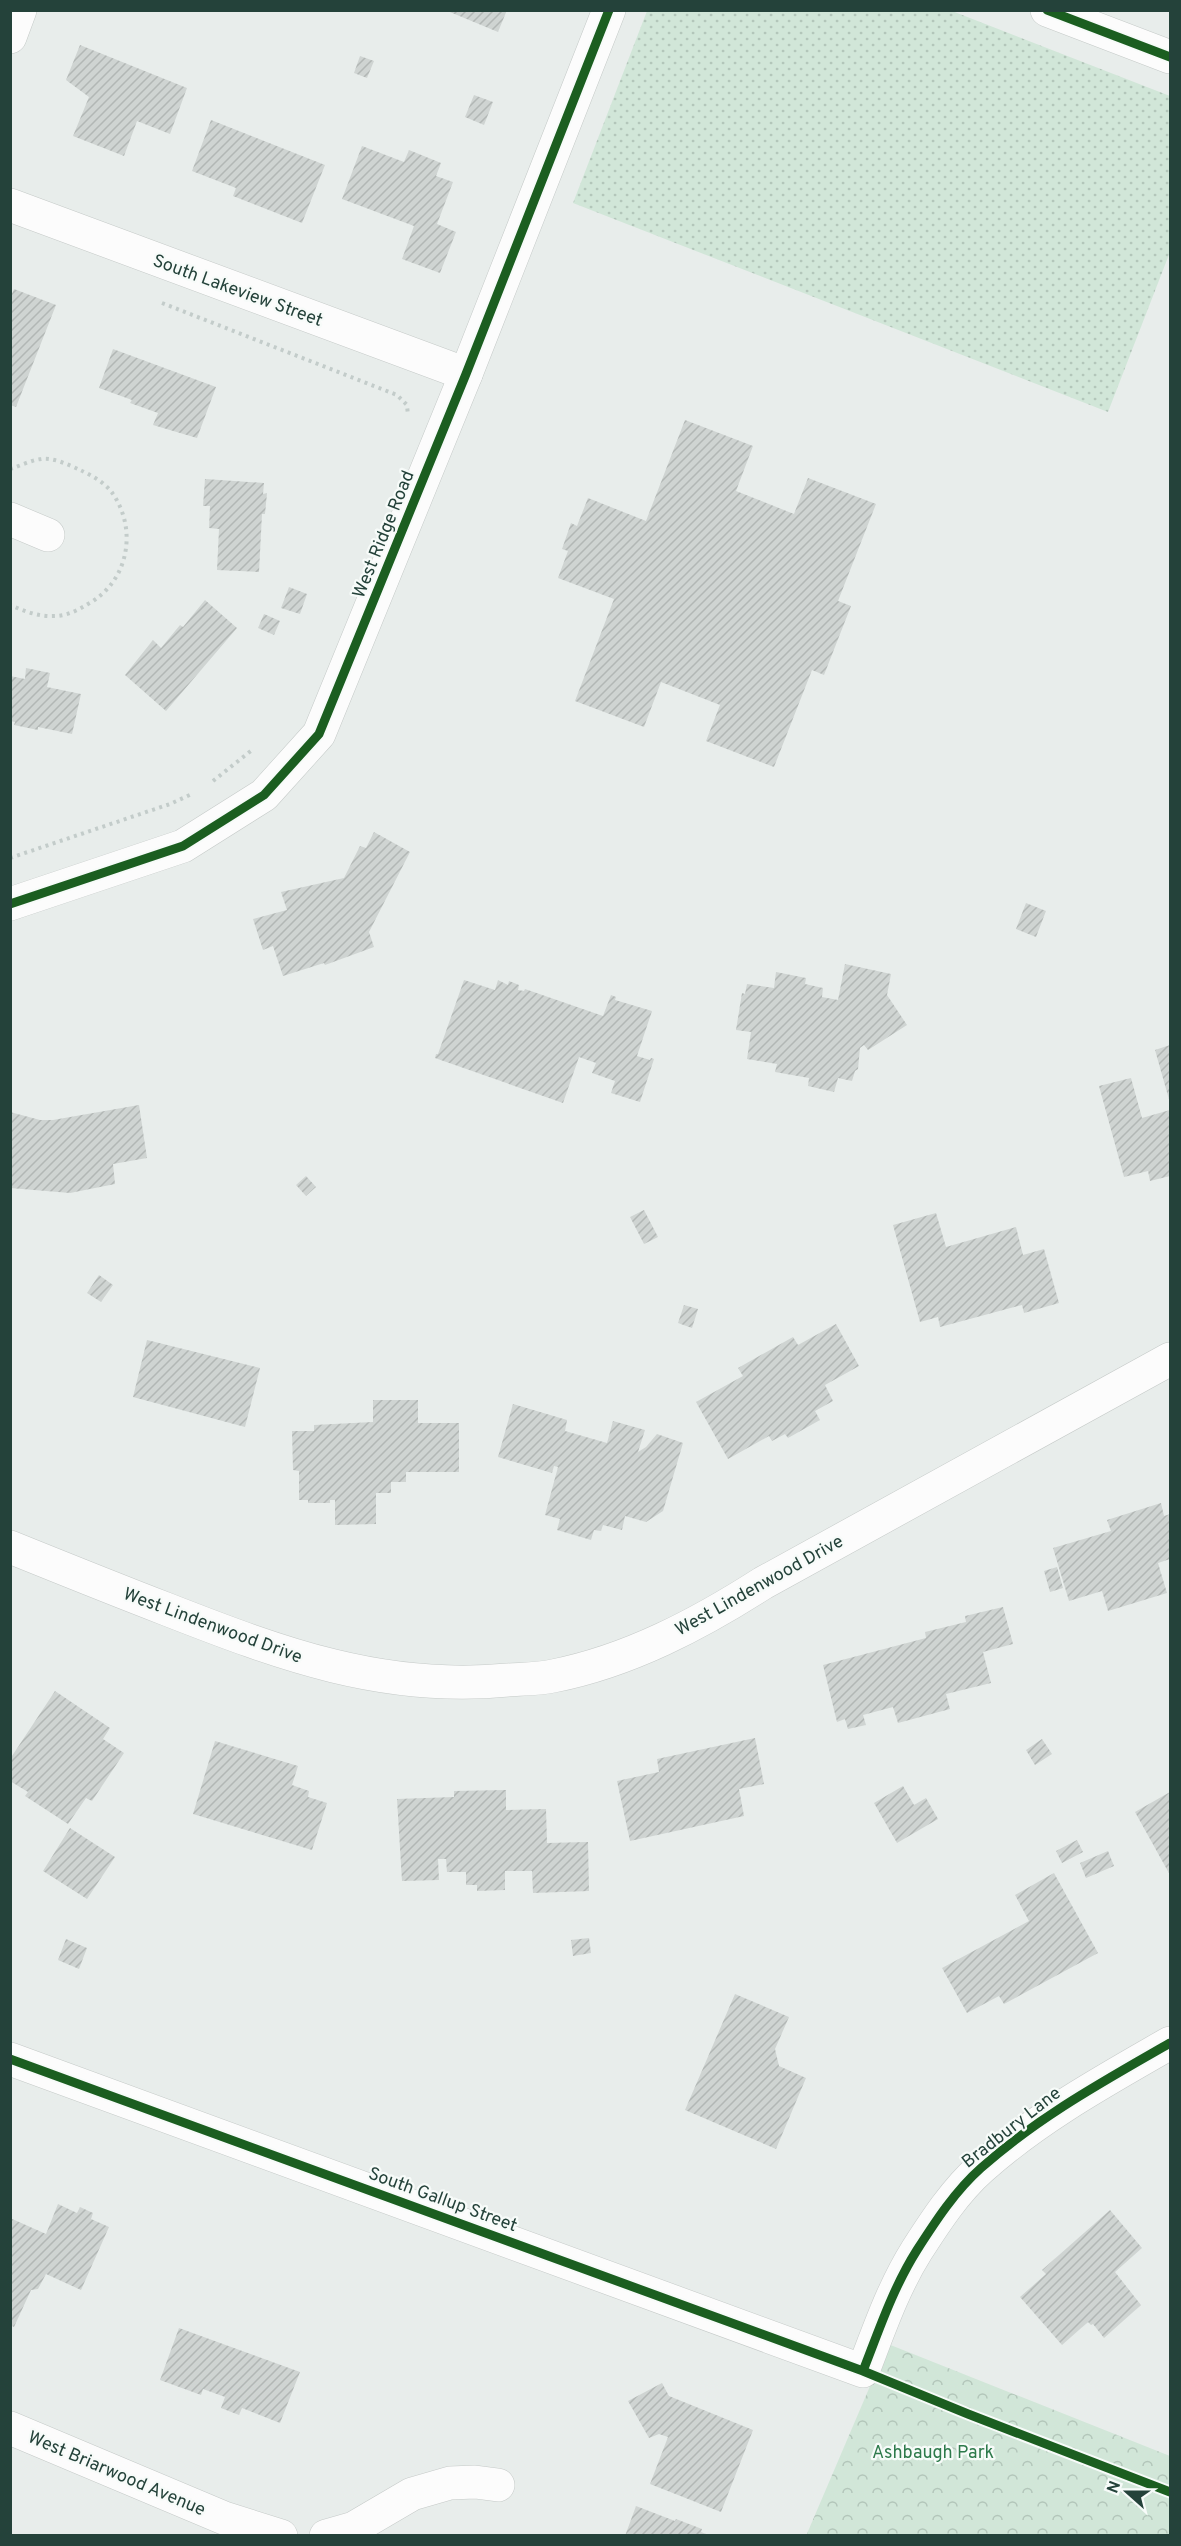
<svg xmlns="http://www.w3.org/2000/svg" width="1181" height="2546" viewBox="0 0 1181 2546" font-family="Overpass,sans-serif">
<style>
.grass{fill:url(#grass-dots)}
.park{fill:url(#park-crowns)}
.building{fill:url(#building-hatch)}
.lines{fill:none;stroke-linecap:round;stroke-linejoin:round}
.minor-casing{stroke:#c5cac8;stroke-width:34}
.tertiary-casing{stroke:#c5cac8;stroke-width:34}
.path{stroke:#c3ccca;stroke-width:4;stroke-dasharray:3 4.5;stroke-linecap:butt}
.minor{stroke:#fcfcfc;stroke-width:33}
.tertiary{stroke:#fcfcfc;stroke-width:33}
.cycleway-casing{stroke:#f7fbf9;stroke-width:13}
.cycleway{stroke:#1b5e20;stroke-width:9}
.labels{text-anchor:middle;stroke-width:4.5;stroke-linejoin:round;paint-order:stroke}
.street-label{font-size:18px;fill:#24423a;stroke:#f7fbf9}
.park-label{font-size:18px;fill:#2d7a4b;stroke:#f7fbf9}
</style>
<defs>
<pattern id="grass-dots" width="8" height="8" patternUnits="userSpaceOnUse" patternTransform="scale(1.5)"><rect width="8" height="8" fill="#d1e6d8"/><path d="M2 2h.1M6 6h.1" fill="none" stroke="#b3c6ba" stroke-width="1.8" stroke-linecap="round"/></pattern>
<pattern id="park-crowns" width="20" height="18" patternUnits="userSpaceOnUse" patternTransform="scale(1.5)"><rect width="20" height="18" fill="#d1e6d8"/><path d="M2 6a3 3 0 1 1 6 0M12 15a3 3 0 1 1 6 0" fill="none" stroke="#b3c6ba"/></pattern>
<pattern id="building-hatch" width="6" height="6" patternUnits="userSpaceOnUse" patternTransform="scale(1.5)"><rect width="6" height="6" fill="#cfd4d2"/><path d="M-1 1l2-2M0 6l6-6M5 7l2-2" fill="none" stroke="#b2b7b5"/></pattern>
</defs>
<rect width="100%" height="100%" fill="#e8edeb"/>
<!-- grass -->
<path class="grass" d="M647,11h305l218,85v156l-62,160 -535,-209z"/>
<!-- park -->
<path class="park" d="M888,2344l282,112v79l-364,1z"/>
<!-- building -->
<path class="building" d="M445,10h62l-9,22z
M80,45l107,43 -17,46 -33,-13 -13,35 -51,-20 16,-39 -23,-17z
M360,56l14,5 -7,17 -13,-5z
M474,95l19,7 -9,23 -19,-8z
M211,120l114,45 -23,58 -69,-27 3,-8 -44,-17z
M362,146l42,16 5,-12 32,13 -5,13 17,6 -16,42 19,8 -16,41 -38,-14 12,-33 -72,-27z
M14,289l42,16 -40,102 -6,-2v-107z
M113,349l103,38 -19,51 -44,-13 5,-12 -28,-10 2,-3 -33,-12z
M685,420l68,26 -17,45 58,23 14,-36 68,26 -38,97 13,5 -27,69 -12,-5 -38,97 -68,-26 14,-36 -59,-23 -17,45 -69,-26 39,-102 -56,-21 10,-27 -6,-2 9,-26 6,3 11,-28 58,23z
M205,479l59,4 -1,11 4,-1 -2,21h-3l-3,58 -42,-2 2,-41 -10,-1 1,-22h-7z
M289,587l18,7 -7,20 -19,-6z
M205,600l32,28 -71,83 -41,-36 28,-35 8,8 19,-23 3,2z
M264,614l16,7 -6,14 -16,-7z
M26,668l24,5 -3,14 34,7 -9,40 -34,-7v3l-24,-5 1,-3 -5,-1v-45l15,3z
M374,832l36,20 -41,80 5,15 -49,18 -1,-2 -41,13 -10,-30 -10,4 -10,-31 34,-9 -6,-18 63,-14 16,-32 6,2z
M1026,903l20,8 -10,26 -20,-8z
M845,964l46,10 -4,21 20,30 -39,25 -4,-5 -4,3 -2,21 -3,2 -3,10 -14,-3 -4,14 -26,-6 1,-8 -34,-6 2,-8 -30,-5 4,-27 -15,-2 6,-37 3,1 2,-10 27,4 2,-16 30,6 -1,6 18,4 -1,9 16,3z
M464,980l31,10 3,-10 10,5 1,-4 10,4 -1,5 6,1 1,-2 78,27 8,-21 5,2 -1,3 37,11 -15,45 13,4 1,-2 3,1 -14,43 -29,-9 4,-12 -23,-8 4,-10 -17,-6 -16,46 -128,-45 1,-4h2z
M1170,1045v58l-15,-53z
M1131,1078l11,40 28,-8v66l-20,5 -2,-10 -24,6 -25,-91z
M139,1105l8,53 -34,6 2,20 -45,9 -60,-5v-76l30,8h13z
M306,1176l10,11 -10,9 -10,-11z
M644,1210l14,27 -14,7 -14,-27z
M936,1213l10,34 70,-20 7,28 21,-6 15,54 -35,10 -2,-8 -82,22 -2,-10 -18,5 -27,-97z
M99,1275l14,10 -12,17 -14,-9z
M684,1305l14,4 -6,19 -14,-5z
M836,1324l23,42 -34,19 8,16 -18,10 5,9 -32,18 -3,-4 -13,7 -3,-5 -41,23 -32,-57 47,-26 -5,-8 55,-31 5,8z
M147,1340l113,28 -15,59 -112,-30z
M373,1400h45v23h41v49h-53v10h-15v11h-15v31l-41,1v-25h-5v3h-22v-3h-9v-29l-6,-1 -1,-39h22v-6l59,-3z
M513,1404l54,16 -2,11 42,12 6,-22 32,9 -7,22 8,-5 11,-13 26,9 -20,68 -17,11 -21,-6 -3,14 -19,-5 -2,6 -7,-1 -3,10 -34,-10 3,-11 -15,-4 13,-48 -4,-1 -2,7 -54,-16z
M1161,1503l3,13 6,-2v45l-12,4 9,30 -59,18 -6,-20 -33,10 -16,-53 58,-17 -4,-11z
M1057,1567l6,21 -13,4 -6,-21z
M1003,1607l10,37 -30,8 8,31 -45,11 4,15 -52,14 -5,-16 -30,8 3,10 -18,4 -3,-10 -8,3 -14,-57 103,-27 -1,-6 41,-10 -1,-6z
M55,1691l55,37 -7,11 21,14 -32,48 -6,-3 -18,26 -43,-28 3,-4 -18,-11v-22z
M755,1738l9,46 -25,5 5,27 -114,25 -13,-60 42,-9 -2,-13z
M1042,1739l10,15 -17,11 -9,-15z
M215,1741l83,25 -6,19 17,6 -1,6 19,6 -15,47 -119,-36z
M903,1786l11,19 12,-7 12,21 -41,24 -23,-40z
M506,1790v20l40,-1 1,34 41,-1 1,49 -56,2 -1,-22h-27v19l-28,1v-6h-11v-13h-19l-1,-13h-8l1,21 -37,1 -5,-82 57,-2v-6z
M1170,1792v83l-35,-63z
M70,1828l45,29 -28,42 -44,-28z
M1077,1840l6,12 -21,11 -6,-12z
M1108,1851l6,15 -28,12 -6,-15z
M1054,1873l44,80 -94,51 -5,-8 -32,17 -25,-45 87,-47 -14,-26z
M589,1938l2,15 -18,3 -2,-16z
M66,1939l21,9 -8,21 -21,-9z
M735,1994l54,23 -14,32 4,17 27,12 -30,71 -91,-39z
M58,2204l19,9 3,-6 13,6 -2,6 18,8 -28,63 -35,-16 -8,15 -7,1 -17,37 -4,-2v-107l36,16z
M1110,2210l32,38 -27,24 26,33 -37,33 -11,-14 -2,1 -3,-3 -26,23 -42,-48 26,-23 -4,-4z
M179,2328l121,44 -20,51 -38,-15 -3,7 -18,-7 4,-11 -22,-8 -2,6 -41,-15z
M662,2383l7,13 84,34 -32,82 -71,-28 18,-47 -9,-3 -10,4 -21,-37z
M636,2506l39,15 1,-2 26,10 -1,3 10,4h-86z"/>
<g class="lines">
<defs>
<path id="minor" d="M1047,10l123,47
M10,37l10,-27
M10,205l456,169
M10,519l38,16
M10,1547c52,21 104,42 156,62 115,45 217,83 342,71 15,-1 31,-1 45,-4 76,-15 146,-52 210,-93l407,-224
M10,2059l853,312c16,-41 30,-83 54,-121 18,-28 38,-59 64,-82 57,-51 123,-87 189,-125
M10,2428l214,90 57,18
M326,2536l28,-8 58,-34 38,-11 25,-1 23,3"/>
<path id="tertiary" d="M10,904l173,-58 81,-51 55,-61 147,-360 143,-364"/>
</defs>
<!-- minor casing -->
<use href="#minor" class="minor-casing"/>
<!-- tertiary casing -->
<use href="#tertiary" class="tertiary-casing"/>
<!-- path -->
<path class="path" d="M162,303l235,92 10,10 1,11
M10,469c10,-3 21,-9 31,-10 12,-2 28,6 39,11 11,5 26,13 33,24 25,37 15,88 -25,110 -10,6 -21,12 -34,12 -15,1 -30,-5 -44,-11
M213,781l39,-31
M10,858l160,-54 22,-10"/>
<!-- minor -->
<use href="#minor" class="minor"/>
<!-- tertiary -->
<use href="#tertiary" class="tertiary"/>
<defs>
<path id="cycleway" d="M1047,10l123,47
M10,904l173,-58 81,-51 55,-61 147,-360 143,-364
M10,2059l853,312 105,43 202,78
M863,2371c16,-41 30,-83 54,-121 18,-28 38,-59 64,-82 57,-51 123,-87 189,-125"/>
</defs>
<!-- cycleway casing -->
<use href="#cycleway" class="cycleway-casing"/>
<!-- cycleway -->
<use href="#cycleway" class="cycleway"/>
</g>
<g class="labels">
<!-- street labels -->
<g class="street-label">
<text transform="translate(238 290) rotate(20)" y="6">South Lakeview Street</text>
<text transform="translate(383 534) rotate(-68)" y="6">West Ridge Road</text>
<text transform="translate(759 1585) rotate(-29)" y="6">West Lindenwood Drive</text>
<text transform="translate(213 1625) rotate(20)" y="6">West Lindenwood Drive</text>
<text transform="translate(1011 2127) rotate(-38)" y="6">Bradbury Lane</text>
<text transform="translate(443 2199) rotate(20)" y="6">South Gallup Street</text>
<text transform="translate(117 2473) rotate(23)" y="6">West Briarwood Avenue</text>
</g>
<!-- park labels -->
<g class="park-label">
<text x="933" y="2458">Ashbaugh Park</text>
</g>
</g>
<!-- border -->
<rect width="1181" height="2546" fill="none" stroke="#24423a" stroke-width="24"/>
<!-- north arrow -->
<g transform="translate(1127 2492) rotate(291)" stroke="#f7fbf9" stroke-width="4.5" paint-order="stroke">
<path d="M0-4.5L10 22L0 15L-10 22Z" fill="#24423a"/>
<text y="-9" font-size="16" font-weight="bold" text-anchor="middle" fill="#24423a">N</text>
</g>
</svg>
